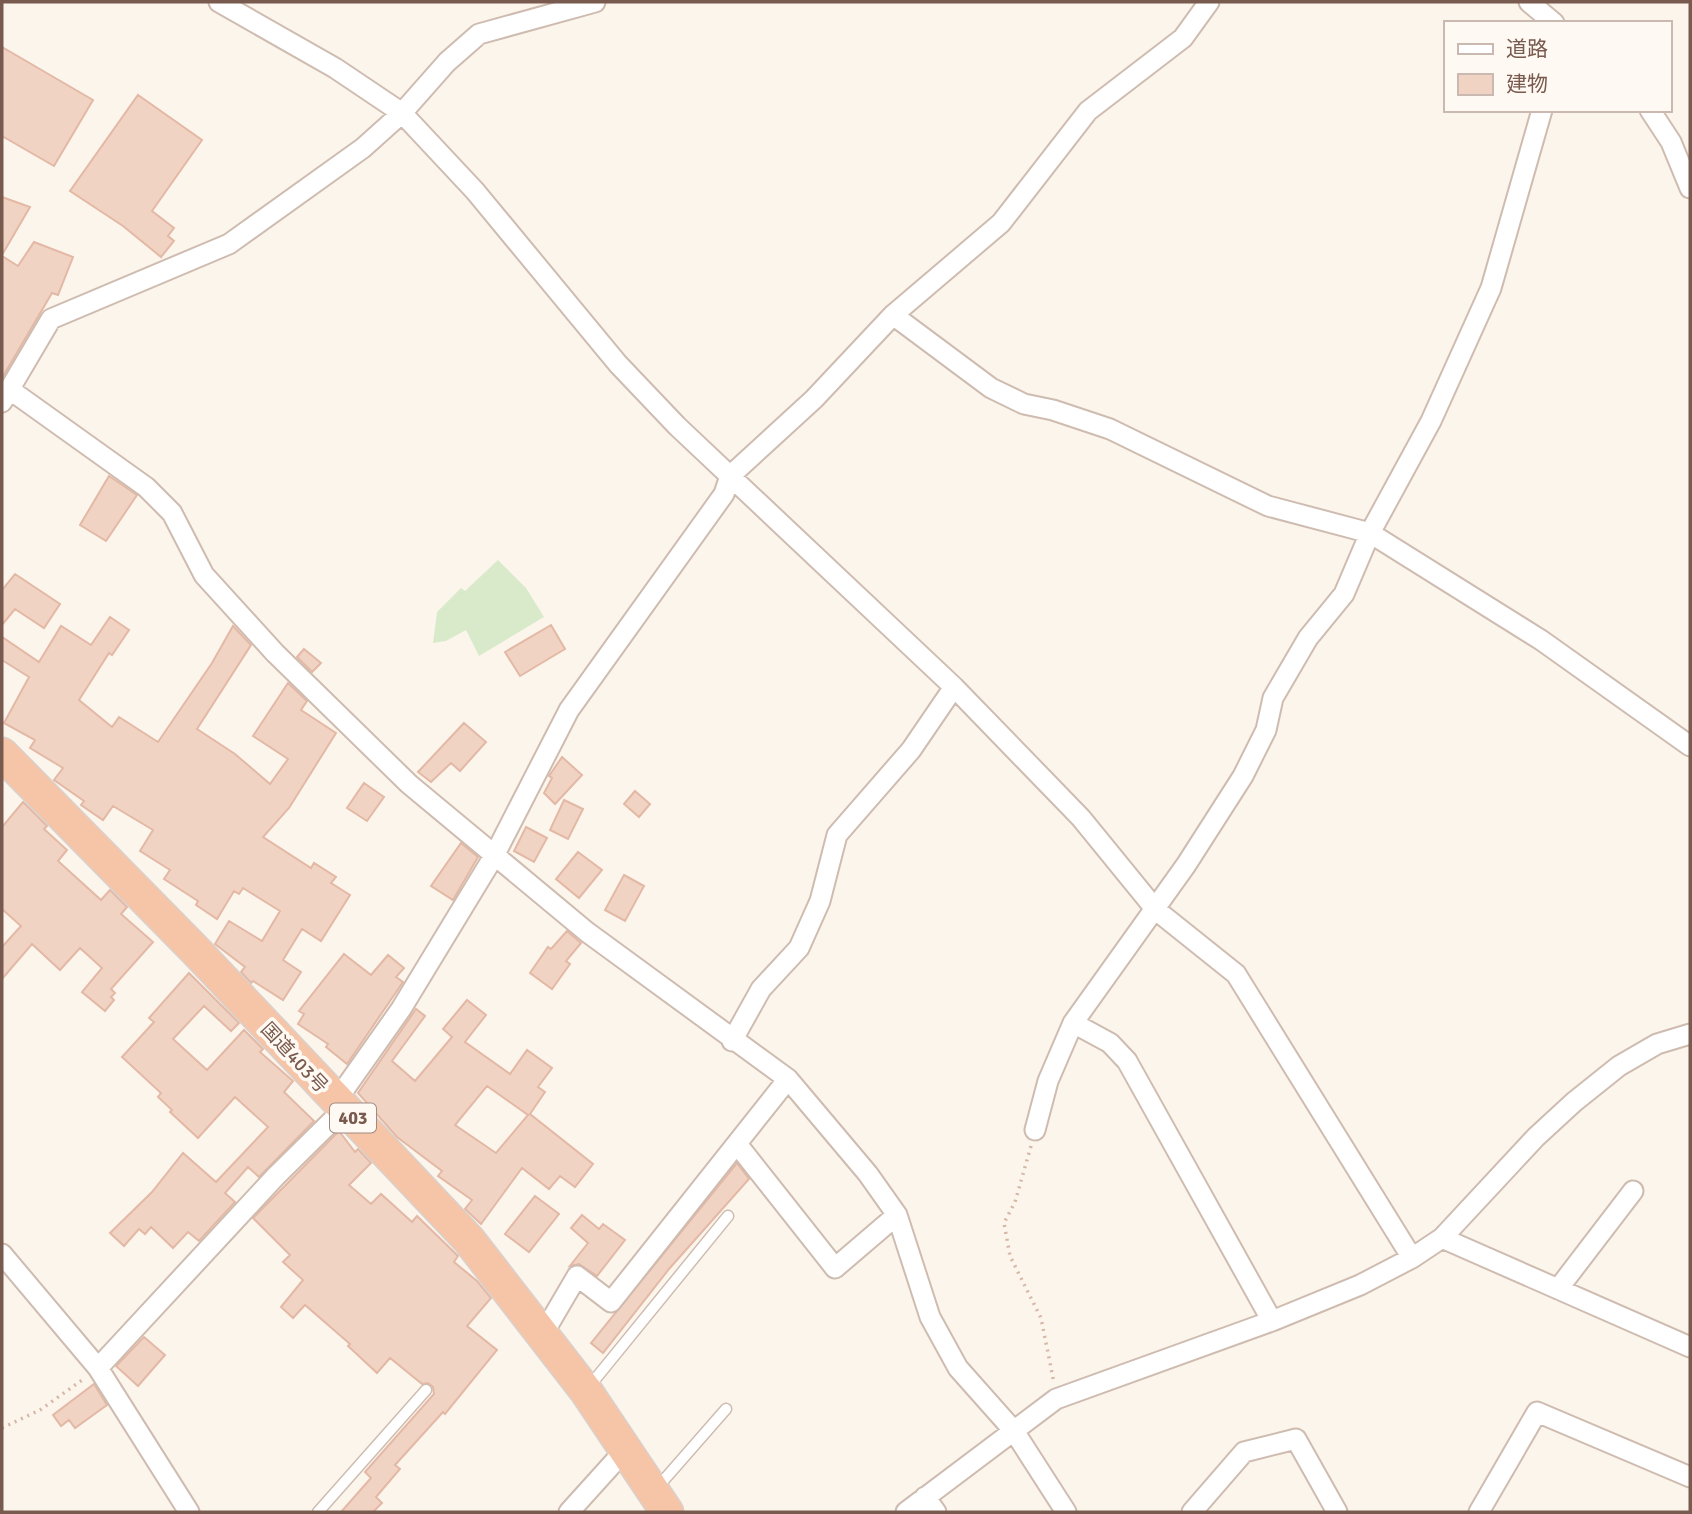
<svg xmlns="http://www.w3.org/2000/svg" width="1692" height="1514" viewBox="0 0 1692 1514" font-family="Signika,'Noto Sans JP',sans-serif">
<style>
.green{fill:#d9eaca}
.building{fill:#f1d3c4;stroke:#e3b8a5;stroke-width:2;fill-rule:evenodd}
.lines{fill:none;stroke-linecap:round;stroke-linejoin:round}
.service-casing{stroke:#cfbcb0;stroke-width:13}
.minor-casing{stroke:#cfbcb0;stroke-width:23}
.trunk-casing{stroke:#d9d1cd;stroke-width:35}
.path{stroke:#d7b6a6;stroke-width:3.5;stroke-dasharray:2 5;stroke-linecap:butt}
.service{stroke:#fff;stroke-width:10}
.minor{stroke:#fff;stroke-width:19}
.trunk{stroke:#f6c4a6;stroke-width:32}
.labels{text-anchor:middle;stroke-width:7;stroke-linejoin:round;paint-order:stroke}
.shield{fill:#fff9f3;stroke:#a08a80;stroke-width:2}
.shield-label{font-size:18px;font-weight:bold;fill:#785a4e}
.street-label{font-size:19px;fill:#785a4e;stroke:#fff9f3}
</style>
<rect width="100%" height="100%" fill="#fcf5ec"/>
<!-- green -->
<path class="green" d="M498,560l28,28 18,29 -65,39 -13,-26 -20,11 -13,2 4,-31 24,-24 4,3z"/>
<!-- building -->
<path class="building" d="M2,47l91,53 -39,66 -52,-30z
M138,95l64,45 -50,71 22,17 -6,8 6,5 -13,16 -38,-31 -53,-35z
M2,197l28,10 -28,48z
M34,242l39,15 -15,38 -6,-2 -50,85v-122l16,10z
M109,476l28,19 -31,46 -26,-16z
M15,574l45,30 -16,24 -29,-19 -13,16v-35z
M110,617l19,13 -17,25 -3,-2 -30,47 33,27 7,-10 39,25 54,-79 21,-37 18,19 -54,84 38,25 35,30 18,-25 -35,-23 35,-53 19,18 -6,9 35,23 -47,75 -26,29 48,31 3,-5 22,14 -5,6 19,12 -29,46 -19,-12 -19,31 18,12 -18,28 -30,-19 -2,2 -10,-11 4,-5 -30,-23 14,-23 33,20 18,-30 -37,-23 -4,6 -5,-3 -17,28 -21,-14 2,-4 -34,-22 6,-9 -30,-19 13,-21 -40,-24 -10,14 -22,-15 3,-4 -30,-21 9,-12 -33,-20 5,-8 -31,-17 25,-46 -27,-17v-23l37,25 22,-36 30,19z
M551,625l14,24 -45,27 -15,-24z
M304,649l17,14 -9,9 -15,-15z
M464,723l22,19 -26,29 -9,-8 -20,19 -13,-10z
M562,757l20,18 -27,29 -11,-11 8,-15 -3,-2z
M364,783l20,14 -17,24 -20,-13z
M635,791l15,13 -11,13 -15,-13z
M564,800l19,9 -15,30 -18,-9z
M23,802l24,24 -3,3 23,21 -9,11 43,39 9,-10 17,17 -6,7 32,28 -42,47 4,4 -4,4 3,3 -9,11 -23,-19 20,-24 -22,-20 -20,22 -28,-26 -30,35v-32l19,-21 -19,-17v-82z
M526,827l21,11 -13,24 -20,-11z
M461,843l17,14 -25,43 -22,-14z
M578,852l24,18 -23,28 -23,-19z
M624,875l20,11 -19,35 -20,-11z
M567,931l14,12 -15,18 4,3 -18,25 -22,-16 18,-26 3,2z
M344,954l27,21 17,-20 16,13 -8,9 7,5 -56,82 -21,-17 2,-3 -30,-20 6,-10 -5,-3z
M189,973l50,50 -8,8 -27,-25 -31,33 34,31 37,-40 19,19 -3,3 33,29 -9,11 30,29 -55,56 -11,-10 -23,26 10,9 -36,39 -11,-9 -15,16 -22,-21 -6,7 -6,-5 -15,17 -14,-13 42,-41 31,-39 33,29 52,-55 -33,-30 -37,41 -28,-26 2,-2 -14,-13 3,-4 -39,-36 32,-35 -5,-4z
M467,1000l19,15 -21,27 45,32 17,-24 25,18 -14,19 7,5 -15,22 63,50 -18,23 -15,-11 -11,13 -27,-21 -41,56 -16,-15 7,-9 -34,-24 4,-5 -45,-34 -39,-44 58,-84 9,7 -33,45 23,20 37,-44 -9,-8zM487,1086l41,29 -32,38 -41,-28z
M339,1131l16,21 3,-3 13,14 -22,22 22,19 10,-10 31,28 5,-6 41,40 -4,6 23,19 14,17 -24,28 30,24 -52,64 -2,-2 -48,53 5,4 -24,28 6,6 -9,9h-32l30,-34 -6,-6 69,-78 -1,-7 -5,-4 -6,1 -32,-26 -13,15 -29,-27 2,-2 -45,-39 -12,13 -12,-11 22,-27 -20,-18 7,-7 -37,-37z
M737,1163l12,16 -80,90 -66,84 -12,-10z
M535,1196l24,18 -30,38 -24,-18z
M582,1215l17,14 4,-5 22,16 -28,36 -18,-12 -9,2 18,-23 -17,-15z
M144,1337l21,18 -27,31 -22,-20z
M94,1384l13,21 -32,23 -6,-8 -8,6 -8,-11z"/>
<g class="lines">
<defs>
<path id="service" d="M588,1388l140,-172
M656,1489l70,-80
M318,1512l108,-122"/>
<path id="minor" d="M219,2l116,66 67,45 73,78 143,173 59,62 277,261 127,131 75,92 80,64 176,284
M1529,2l25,21
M1650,110l21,32 19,46
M893,315l98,73 33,16 29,6 57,19 158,77 102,27 171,107 149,106
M9,389l137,98 26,26 32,62 71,78 134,131 178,148 201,147 80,95 29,41 33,102 28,51 56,63 52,81
M2,402l49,-83 178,-75 134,-96 39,-35 45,-51 32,-28 116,-32
M1073,1023l37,20 17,18 145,260
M732,1041l29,-52 38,-41 21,-47 17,-66 74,-85 43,-63
M336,1101l65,-92 93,-153 75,-146 155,-216 6,-18 84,-77 79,-84 108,-92 87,-112 95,-73 26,-36
M1035,1130l13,-49 25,-58 113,-158 57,-89 23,-46 7,-32 35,-60 36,-44 26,-61 61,-112 60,-133 51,-178
M737,1144l98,124 62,-53
M1442,1238l248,109
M2,1254l96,114 91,144
M1558,1289l75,-98
M543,1334l34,-58 34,26 177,-223
M98,1368l178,-192 68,-67
M925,1497l11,15
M569,1512l56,-62
M906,1512l150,-113 216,-78 88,-36 52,-27 30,-20 94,-101 38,-35 45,-36 38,-22 33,-10
M1192,1512l52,-60 52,-13 41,73
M1479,1512l58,-100 153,65"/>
<path id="trunk" d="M2,754l194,197 273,289 117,151 81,121"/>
</defs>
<!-- service casing -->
<use href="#service" class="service-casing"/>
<!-- minor casing -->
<use href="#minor" class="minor-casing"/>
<!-- trunk casing -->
<use href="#trunk" class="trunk-casing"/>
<!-- path -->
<path class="path" d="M1031,1146l-16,56 -11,21 6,33 31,62 13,65
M2,1428l38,-18 45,-32"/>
<!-- service -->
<use href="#service" class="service"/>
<!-- minor -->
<use href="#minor" class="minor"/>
<!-- trunk -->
<use href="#trunk" class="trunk"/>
</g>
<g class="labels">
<!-- shield labels -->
<rect class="shield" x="330" y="1103.5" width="46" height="29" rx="5"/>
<g class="shield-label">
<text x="353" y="1124">403</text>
</g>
<!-- street labels -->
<g class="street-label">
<text transform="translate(295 1057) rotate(47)" y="7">国道403号</text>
</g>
</g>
<!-- border -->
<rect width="1692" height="1514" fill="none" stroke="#785a4e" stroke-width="7"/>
<!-- legend -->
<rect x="1444" y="21" width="228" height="91" fill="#fff9f3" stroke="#c9b9b1" stroke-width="2"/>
<rect x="1458" y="44" width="35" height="10" fill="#ffffff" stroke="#c9b9b1" stroke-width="2"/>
<text x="1506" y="56" font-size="21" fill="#785a4e">道路</text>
<rect x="1458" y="74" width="35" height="21" fill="#f1d3c4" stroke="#c9b9b1" stroke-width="2"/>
<text x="1506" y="91" font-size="21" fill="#785a4e">建物</text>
</svg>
